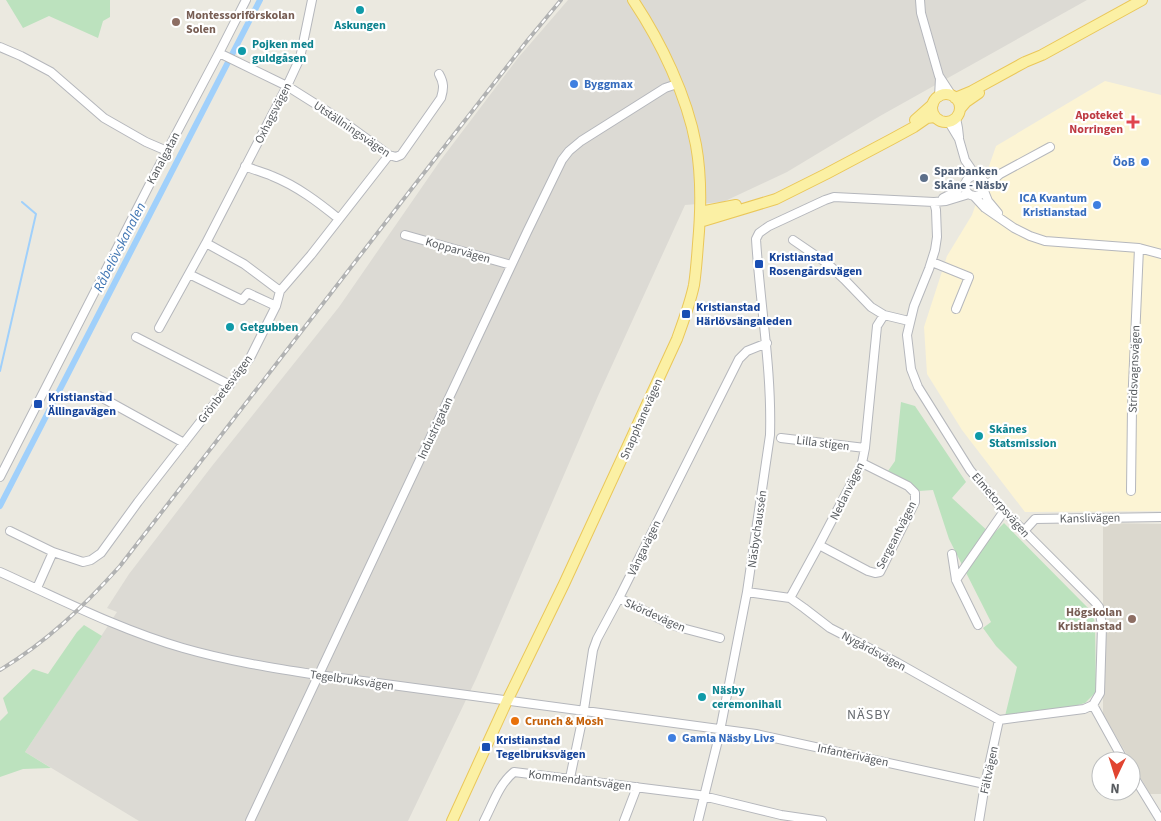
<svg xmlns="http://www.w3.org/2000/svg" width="1161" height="821" viewBox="0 0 1161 821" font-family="'Source Sans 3',sans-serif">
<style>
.commercial{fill:#fcf4d4}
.industrial{fill:#dcdad4}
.education{fill:#dbd8ce}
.green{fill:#bce2be}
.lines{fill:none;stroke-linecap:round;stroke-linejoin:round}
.stream{stroke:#a0d0fb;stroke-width:2}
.canal{stroke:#a0d0fb;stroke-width:6}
.minor-casing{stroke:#b5b7bc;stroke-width:10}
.major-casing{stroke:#eac759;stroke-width:12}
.minor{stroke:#fff;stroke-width:8}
.major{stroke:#fbf0a4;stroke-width:10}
.rail-casing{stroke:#b1b2b2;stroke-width:4}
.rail{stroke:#fff;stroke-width:2;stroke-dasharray:5.5;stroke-linecap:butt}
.culture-dot{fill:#0f9aa8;stroke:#fff;stroke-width:2}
.education-dot{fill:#8d6e63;stroke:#fff;stroke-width:2}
.shop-dot{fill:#3f7fe0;stroke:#fff;stroke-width:2}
.health-dot{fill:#e0444e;stroke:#fff;stroke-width:2}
.service-dot{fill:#5c6f8a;stroke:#fff;stroke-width:2}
.transit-dot{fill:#1a4fb4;stroke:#fff;stroke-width:2}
.food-dot{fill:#e8710a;stroke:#fff;stroke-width:2}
.labels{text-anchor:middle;stroke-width:4.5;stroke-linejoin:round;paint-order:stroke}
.education-label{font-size:12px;font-weight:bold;fill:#785e54;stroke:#fff;text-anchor:start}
.culture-label{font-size:12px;font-weight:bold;fill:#0d838f;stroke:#fff;text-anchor:start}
.shop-label{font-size:12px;font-weight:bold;fill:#366cbe;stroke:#fff;text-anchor:start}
.street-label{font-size:12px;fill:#585c60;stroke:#fff}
.health-label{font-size:12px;font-weight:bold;fill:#be3a42;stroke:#fff;text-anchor:end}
.service-label{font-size:12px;font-weight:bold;fill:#4e5e75;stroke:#fff;text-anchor:start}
.transit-label{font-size:12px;font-weight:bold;fill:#164399;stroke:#fff;text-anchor:start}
.food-label{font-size:12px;font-weight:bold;fill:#c56008;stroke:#fff;text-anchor:start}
.water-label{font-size:14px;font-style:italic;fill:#4176b3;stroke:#fff}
.neighbourhood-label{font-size:14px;letter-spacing:1px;fill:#696d72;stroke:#fff}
</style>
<rect width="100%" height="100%" fill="#ebe9e0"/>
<!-- commercial -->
<path class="commercial" d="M1105,81l56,14v416l-136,1 -63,-82 -35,-56 -3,-47 23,-71 25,-41 24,-69z"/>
<!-- industrial -->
<path class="industrial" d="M568,0h519l-207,116 -93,56 -64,30 -38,3 -87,191 -122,283 -68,142h-269l-114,-69 92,-140 -10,-4 22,-34 83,-108 127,-159 101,-146 78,-103z"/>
<!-- education -->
<path class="education" d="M1103,523l58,1v270h-11l-47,-80z"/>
<!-- green -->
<path class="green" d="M6,0h104v17l-7,4 -5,17 -49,-22 -26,12z
M901,402l14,4 51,76 -14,16 40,37 12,-12 89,90 2,12 1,67 -11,11 -18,5 -62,8 12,-49 -21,-21 -13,-18 8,-6 -42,-83 -16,-49 -14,1 -14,-11 -17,-9 7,-10z
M84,625l18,11 -77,116 26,16 -28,1 -23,8v-56l8,-8 -5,-15 30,-29 15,5 29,-42z"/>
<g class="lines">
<!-- stream -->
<path class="stream" d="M0,371l36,-157 -14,-12"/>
<!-- canal -->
<path class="canal" d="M0,506l260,-506"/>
<defs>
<path id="minor" d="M920,0l1,13 18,63 13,20
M0,47l21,9 30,16 53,46 42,24 21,9
M219,53l68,33 54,34 48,35 7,2 5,-2 40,-57c3,-10 3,-15 -2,-24
M939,97l1,-19
M956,118l2,10 1,9
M943,121l7,3 9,15 6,21 11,16
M245,166c9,4 18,6 27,10 25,10 46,26 67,43
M965 186a10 10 0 1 1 20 0a10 10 0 1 1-20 0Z
M985,187l15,-13 50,-27
M984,191l4,10 10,12
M974,196l11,12 29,20 16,8 15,5 94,7 22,6
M943,198l10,-5 12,-9
M934,202l2,8 1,27 -2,13 -6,19 -15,37 -7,29 4,34 7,18 52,83 34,41 91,91 4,5 3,19 -2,67 -7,12 -9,4 -85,11
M405,235l106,30
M793,240l35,24 16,15 27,28 13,8 25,6
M206,243l38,21 36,27
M932,262l37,15 -13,32
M189,274l53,26 6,-7 28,13
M159,328l47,-85 81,-157 13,-28 12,-58
M136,337l94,48
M99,396l85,47
M781,438l84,10
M0,477l159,-311 60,-113 27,-53
M1131,491l1,-84 7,-159
M10,531l43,21 30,10 8,-2 10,-7 37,-51 112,-144 26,-52 4,-15 31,-36 78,-100
M1024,531l11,-12 126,-2
M819,545l49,26 7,2 5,-1 35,-70v-9l-7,-7 -46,-23
M952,554l4,26 22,45
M0,572c60,27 120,58 183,76 45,13 90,20 135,27l438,59 229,50
M956,580l48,-69
M37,588l16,-36
M747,592l43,6 14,10 26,20 68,35 101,57
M619,598l51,26 12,4 38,10
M790,598l29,-53 43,-82 3,-15 12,-122 7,-11
M1093,705l31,56
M1131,772l30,49
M570,778l13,-62 10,-66 4,-11 22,-41 120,-239 8,-8 20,-8
M250,821l277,-589 35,-72 7,-9 12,-10 84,-53 12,-4
M484,821c9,-17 15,-37 30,-49l185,23 82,20 41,6
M624,821l13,-34
M698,821l21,-85 28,-144 23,-157c2,-66 -10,-130 -14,-196l3,-6 10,-7 56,-26 9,-3 100,5 12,-1 23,-7
M979,821l6,-37 14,-64"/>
<path id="major" d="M932 108a14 14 0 1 1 28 0a14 14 0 1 1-28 0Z
M955,98l17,-7 53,-29 17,-7 100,-55
M960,109l6,-7 13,-9
M915,120l18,-16
M700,212l36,-7
M700,222l76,-23 50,-25 66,-35 22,-12 13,-9 7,-1 5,3
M452,821l55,-120 57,-117 113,-245c6,-17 13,-35 17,-54 2,-13 3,-28 4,-41 3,-33 4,-66 -2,-99 -9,-49 -35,-103 -63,-145"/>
</defs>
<!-- minor casing -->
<use href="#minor" class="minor-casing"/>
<!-- major casing -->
<use href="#major" class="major-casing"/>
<!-- minor -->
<use href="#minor" class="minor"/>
<!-- major -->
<use href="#major" class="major"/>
<defs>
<path id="rail" d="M0,670c48,-29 83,-63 120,-104l293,-379 114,-146 34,-41"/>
</defs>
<!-- rail casing -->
<use href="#rail" class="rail-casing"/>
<!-- rail -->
<use href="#rail" class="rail"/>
</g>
<!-- markers -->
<g class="culture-dot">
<circle cx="360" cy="10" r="5"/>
<circle cx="242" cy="51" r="5"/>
<circle cx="230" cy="327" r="5"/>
<circle cx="979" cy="436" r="5"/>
<circle cx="702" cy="697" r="5"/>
</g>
<g class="education-dot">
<circle cx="176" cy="22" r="5"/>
<circle cx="1132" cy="619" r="5"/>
</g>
<g class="shop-dot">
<circle cx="574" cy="84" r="5"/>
<circle cx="1145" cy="162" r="5"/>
<circle cx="1097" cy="205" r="5"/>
<circle cx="672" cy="738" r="5"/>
</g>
<path class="health-dot" d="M1130.5 114.5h5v5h5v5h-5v5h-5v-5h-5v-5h5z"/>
<circle class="service-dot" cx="924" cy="178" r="5"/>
<g class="transit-dot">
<rect x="754" y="259" width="10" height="10" rx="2.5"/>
<rect x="681" y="309" width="10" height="10" rx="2.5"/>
<rect x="33" y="399" width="10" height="10" rx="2.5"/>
<rect x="481" y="742" width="10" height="10" rx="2.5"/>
</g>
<circle class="food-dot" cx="515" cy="721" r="5"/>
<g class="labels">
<!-- education labels -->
<g class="education-label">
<text x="186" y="19">Montessoriförskolan<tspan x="186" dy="14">Solen</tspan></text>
<text x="1122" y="616" text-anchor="end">Högskolan<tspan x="1122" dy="14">Kristianstad</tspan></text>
</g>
<!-- culture labels -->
<g class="culture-label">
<text x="360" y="29" text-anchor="middle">Askungen</text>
<text x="252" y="48">Pojken med<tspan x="252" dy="14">guldgåsen</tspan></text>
<text x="240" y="331">Getgubben</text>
<text x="989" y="433">Skånes<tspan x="989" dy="14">Statsmission</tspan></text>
<text x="712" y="694">Näsby<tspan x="712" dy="14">ceremonihall</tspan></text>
</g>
<!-- shop labels -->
<g class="shop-label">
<text x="584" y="88">Byggmax</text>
<text x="1135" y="166" text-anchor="end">ÖoB</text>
<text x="1087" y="202" text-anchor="end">ICA Kvantum<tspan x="1087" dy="14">Kristianstad</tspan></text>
<text x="682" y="742">Gamla Näsby Livs</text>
</g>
<!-- street labels -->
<g class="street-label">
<text transform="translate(273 113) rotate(-63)" y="4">Oxhagsvägen</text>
<text transform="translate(352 129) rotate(34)" y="4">Utställningsvägen</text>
<text transform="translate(163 158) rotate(-62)" y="4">Kanalgatan</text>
<text transform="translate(458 250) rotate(16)" y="4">Kopparvägen</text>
<text transform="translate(1134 369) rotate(-88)" y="4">Stridsvagnsvägen</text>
<text transform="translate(225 389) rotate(-53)" y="4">Grönbetesvägen</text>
<text transform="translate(641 419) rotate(-66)" y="4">Snapphanevägen</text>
<text transform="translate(435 428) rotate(-65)" y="4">Industrigatan</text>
<text transform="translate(823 443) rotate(7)" y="4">Lilla stigen</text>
<text transform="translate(847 491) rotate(-64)" y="4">Nedanvägen</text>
<text transform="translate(1001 505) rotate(49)" y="4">Elmetorpsvägen</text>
<text transform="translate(1090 518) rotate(-1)" y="4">Kanslivägen</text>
<text transform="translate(757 529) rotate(-82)" y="4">Näsbychaussén</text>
<text transform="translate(896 535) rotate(-63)" y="4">Sergeantvägen</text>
<text transform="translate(644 548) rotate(-64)" y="4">Vångavägen</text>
<text transform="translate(655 615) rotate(24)" y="4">Skördevägen</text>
<text transform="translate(874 651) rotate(28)" y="4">Nygårdsvägen</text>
<text transform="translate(352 680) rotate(8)" y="4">Tegelbruksvägen</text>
<text transform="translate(853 755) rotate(12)" y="4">Infanterivägen</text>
<text transform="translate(989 770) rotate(-78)" y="4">Fältvägen</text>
<text transform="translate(580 780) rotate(7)" y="4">Kommendantsvägen</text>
</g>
<!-- health labels -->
<g class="health-label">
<text x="1123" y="119">Apoteket<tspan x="1123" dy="14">Norringen</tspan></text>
</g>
<!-- service labels -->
<g class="service-label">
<text x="934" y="175">Sparbanken<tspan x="934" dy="14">Skåne - Näsby</tspan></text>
</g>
<!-- transit labels -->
<g class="transit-label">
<text x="769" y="261">Kristianstad<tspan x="769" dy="14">Rosengårdsvägen</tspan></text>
<text x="696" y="311">Kristianstad<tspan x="696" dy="14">Härlövsängaleden</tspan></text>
<text x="48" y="401">Kristianstad<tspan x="48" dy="14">Ällingavägen</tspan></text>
<text x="496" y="744">Kristianstad<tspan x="496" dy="14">Tegelbruksvägen</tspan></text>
</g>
<!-- food labels -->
<g class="food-label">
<text x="525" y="725">Crunch &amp; Mosh</text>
</g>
<!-- water labels -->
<g class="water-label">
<text transform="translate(119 247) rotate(-63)" y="5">Råbelövskanalen</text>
</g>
<!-- neighbourhood labels -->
<g class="neighbourhood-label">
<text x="869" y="719">NÄSBY</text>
</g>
</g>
<!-- north arrow -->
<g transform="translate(1116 776) rotate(184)"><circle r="24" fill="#ffffff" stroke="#bcbebf"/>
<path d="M0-4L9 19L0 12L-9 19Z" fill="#e14430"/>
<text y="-8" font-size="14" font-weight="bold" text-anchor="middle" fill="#585c60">N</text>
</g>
</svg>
